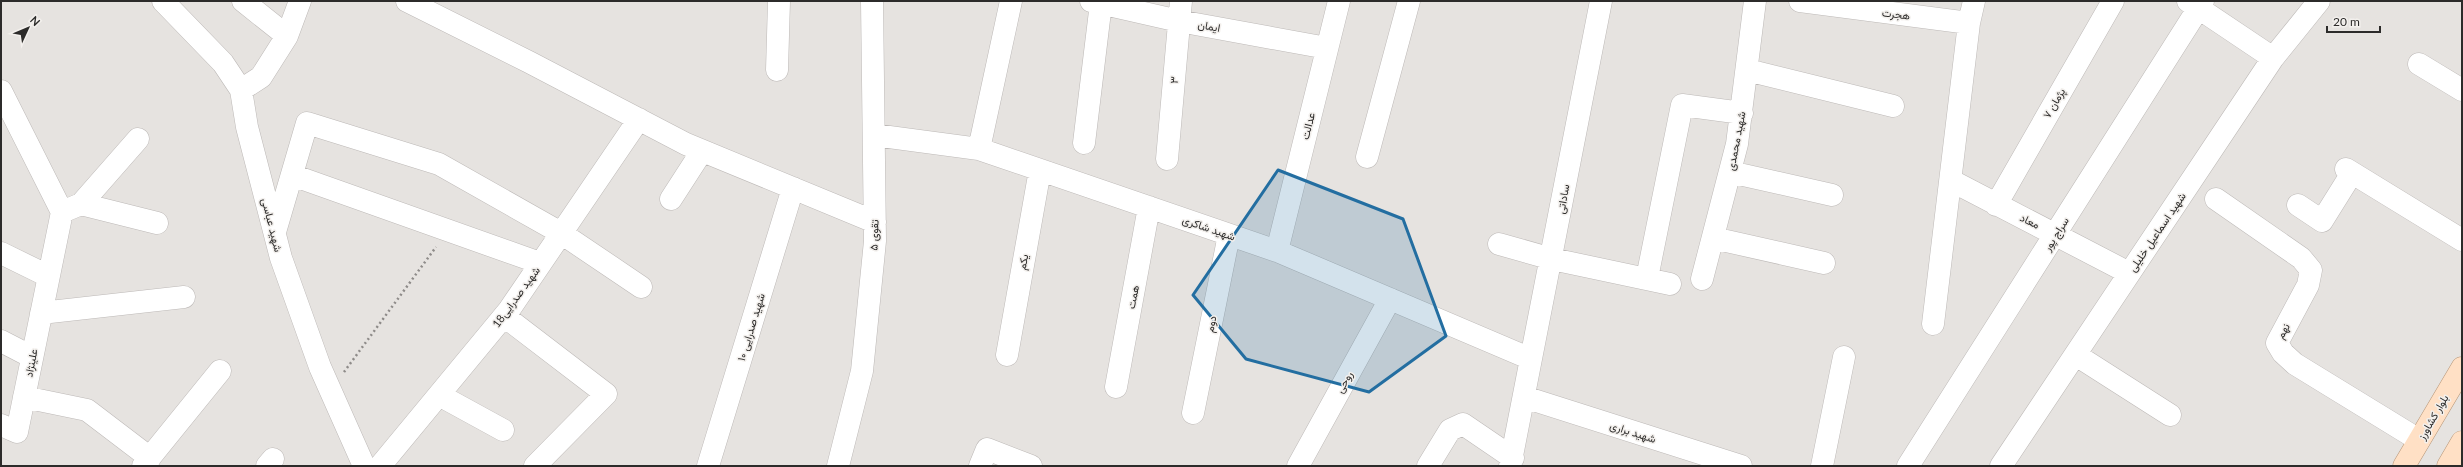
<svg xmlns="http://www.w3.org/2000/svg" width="2463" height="467" viewBox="0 0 2463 467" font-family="Lato,Vazirmatn,sans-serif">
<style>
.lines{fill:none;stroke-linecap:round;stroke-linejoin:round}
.minor-casing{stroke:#bdb9b7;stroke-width:23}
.major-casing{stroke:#b59476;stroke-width:23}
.path{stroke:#8e8b89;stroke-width:2.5;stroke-dasharray:2 3;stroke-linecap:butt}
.minor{stroke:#fff;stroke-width:22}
.major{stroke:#ffe0c5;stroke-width:22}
.marked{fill:#236ea1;fill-opacity:0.2;stroke:#236ea1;stroke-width:3;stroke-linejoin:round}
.labels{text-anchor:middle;stroke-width:3;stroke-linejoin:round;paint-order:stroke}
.street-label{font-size:11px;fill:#2c2b2a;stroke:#f3f0ed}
</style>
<rect width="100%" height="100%" fill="#e6e3e0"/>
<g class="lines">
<defs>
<path id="minor" d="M163,1l60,62 18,27 6,37 34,131 39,109 44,99
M243,1l44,35
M407,1l122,61 157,82 189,78
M1091,1l88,20 148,27
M1800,1l169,22
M2188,1l85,57
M2419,64l43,26
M777,70l2,-69
M1747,70l146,36
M241,90l20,-13 26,-41 13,-35
M1,91l61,121
M874,135l105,14 298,102 254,108
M1084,143l17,-140
M979,149l32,-148
M1367,157l42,-156
M1167,159l14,-158
M2346,169l116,71
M1730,172l102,23
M292,175l248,88
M1952,181l177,92
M671,199l31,-48
M2216,199l85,59 10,12 -3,15 -31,58 6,10 12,11 124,76
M81,204l76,19
M1996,205l117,-204
M2298,205l24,16 30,-48
M62,212l19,-8 57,-65
M275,232l32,-109 132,41 122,69 80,54
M1713,238l111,25
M1499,244l53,15 118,25
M1277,251l62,-250
M1,253l47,23
M1647,278l35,-173 60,8
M1702,279l35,-135 18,-143
M41,313l143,-16
M504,316l102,78 -71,72
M1933,324l36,-301 5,-22
M1,341l31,16
M1007,355l33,-185
M2076,355l94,60
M1116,387l33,-180
M439,395l64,35
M24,397l63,13 63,48
M1524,397l217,69
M1193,413l36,-178
M1,425l16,7 45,-220
M143,466l77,-95
M267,466l6,-7
M380,466l129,-156 130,-191
M708,466l85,-278
M838,466l24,-95 13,-130 -3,-240
M980,466l7,-17 44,17
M1298,466l92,-167
M1428,466l22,-36 13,-6 50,34
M1510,466l91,-465
M1822,466l22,-109
M1908,466l295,-465
M2001,466l272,-408 46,-57"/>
<path id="major" d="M2404,466l58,-98
M2448,466l14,-24"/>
</defs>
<!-- minor casing -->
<use href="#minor" class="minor-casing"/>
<!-- major casing -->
<use href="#major" class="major-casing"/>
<!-- path -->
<path class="path" d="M344,372l92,-125"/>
<!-- minor -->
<use href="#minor" class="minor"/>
<!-- major -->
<use href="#major" class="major"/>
</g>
<!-- marked area -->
<path class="marked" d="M1278,170l125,49 43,117 -77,56 -123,-33 -53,-64z"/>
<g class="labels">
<!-- street labels -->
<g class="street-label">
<text transform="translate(1896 14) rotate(7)" y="4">هجرت</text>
<text transform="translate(1209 26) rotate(10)" y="4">ایمان</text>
<text transform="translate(1174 80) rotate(-85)" y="4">۳</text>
<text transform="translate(2054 103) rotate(-60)" y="4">پژمان ۷</text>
<text transform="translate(1308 126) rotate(-76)" y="4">عدالت</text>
<text transform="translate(1736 141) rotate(-79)" y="4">شهید محمدی</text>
<text transform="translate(1563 199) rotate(-80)" y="4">ساداتی</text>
<text transform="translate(2030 221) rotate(26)" y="4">معاد</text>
<text transform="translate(272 225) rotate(76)" y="4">شهید عباسی</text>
<text transform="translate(1209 228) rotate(19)" y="4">شهید شاکری</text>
<text transform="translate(2157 232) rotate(-56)" y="4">شهید اسماعیل خلیلی</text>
<text transform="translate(2056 234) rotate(-58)" y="4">سراج پور</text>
<text transform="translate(874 235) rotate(-88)" y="4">تقوی ۵</text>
<text transform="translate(1023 262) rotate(-80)" y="4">یکم</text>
<text transform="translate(516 297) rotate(-54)" y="4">شهید صدرایی18</text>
<text transform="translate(1133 297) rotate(-79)" y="4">همت</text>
<text transform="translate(1211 324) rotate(-79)" y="4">دوم</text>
<text transform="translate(751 327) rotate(-73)" y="4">شهید صدرایی ۱۰</text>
<text transform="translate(2283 331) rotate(-62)" y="4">نهم</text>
<text transform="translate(31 363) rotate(-79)" y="4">علینژاد</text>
<text transform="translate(1344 382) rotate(-61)" y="4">روحی</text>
<text transform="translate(2433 417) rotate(-60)" y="4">بلوار کشاورز</text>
<text transform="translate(1633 432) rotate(18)" y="4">شهید براری</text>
</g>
</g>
<!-- border -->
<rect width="2463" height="467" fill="none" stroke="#2c2b2a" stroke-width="4"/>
<!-- north arrow -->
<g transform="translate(28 28) rotate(46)" stroke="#f3f0ed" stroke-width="3" paint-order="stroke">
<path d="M0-3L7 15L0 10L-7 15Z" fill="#2c2b2a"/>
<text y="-6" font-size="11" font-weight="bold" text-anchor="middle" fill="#2c2b2a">N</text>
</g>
<!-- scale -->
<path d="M2327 26v6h53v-6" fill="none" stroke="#2c2b2a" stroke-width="2"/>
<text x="2333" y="26" font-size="12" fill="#2c2b2a" stroke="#f3f0ed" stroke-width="3" paint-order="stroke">20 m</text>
</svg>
